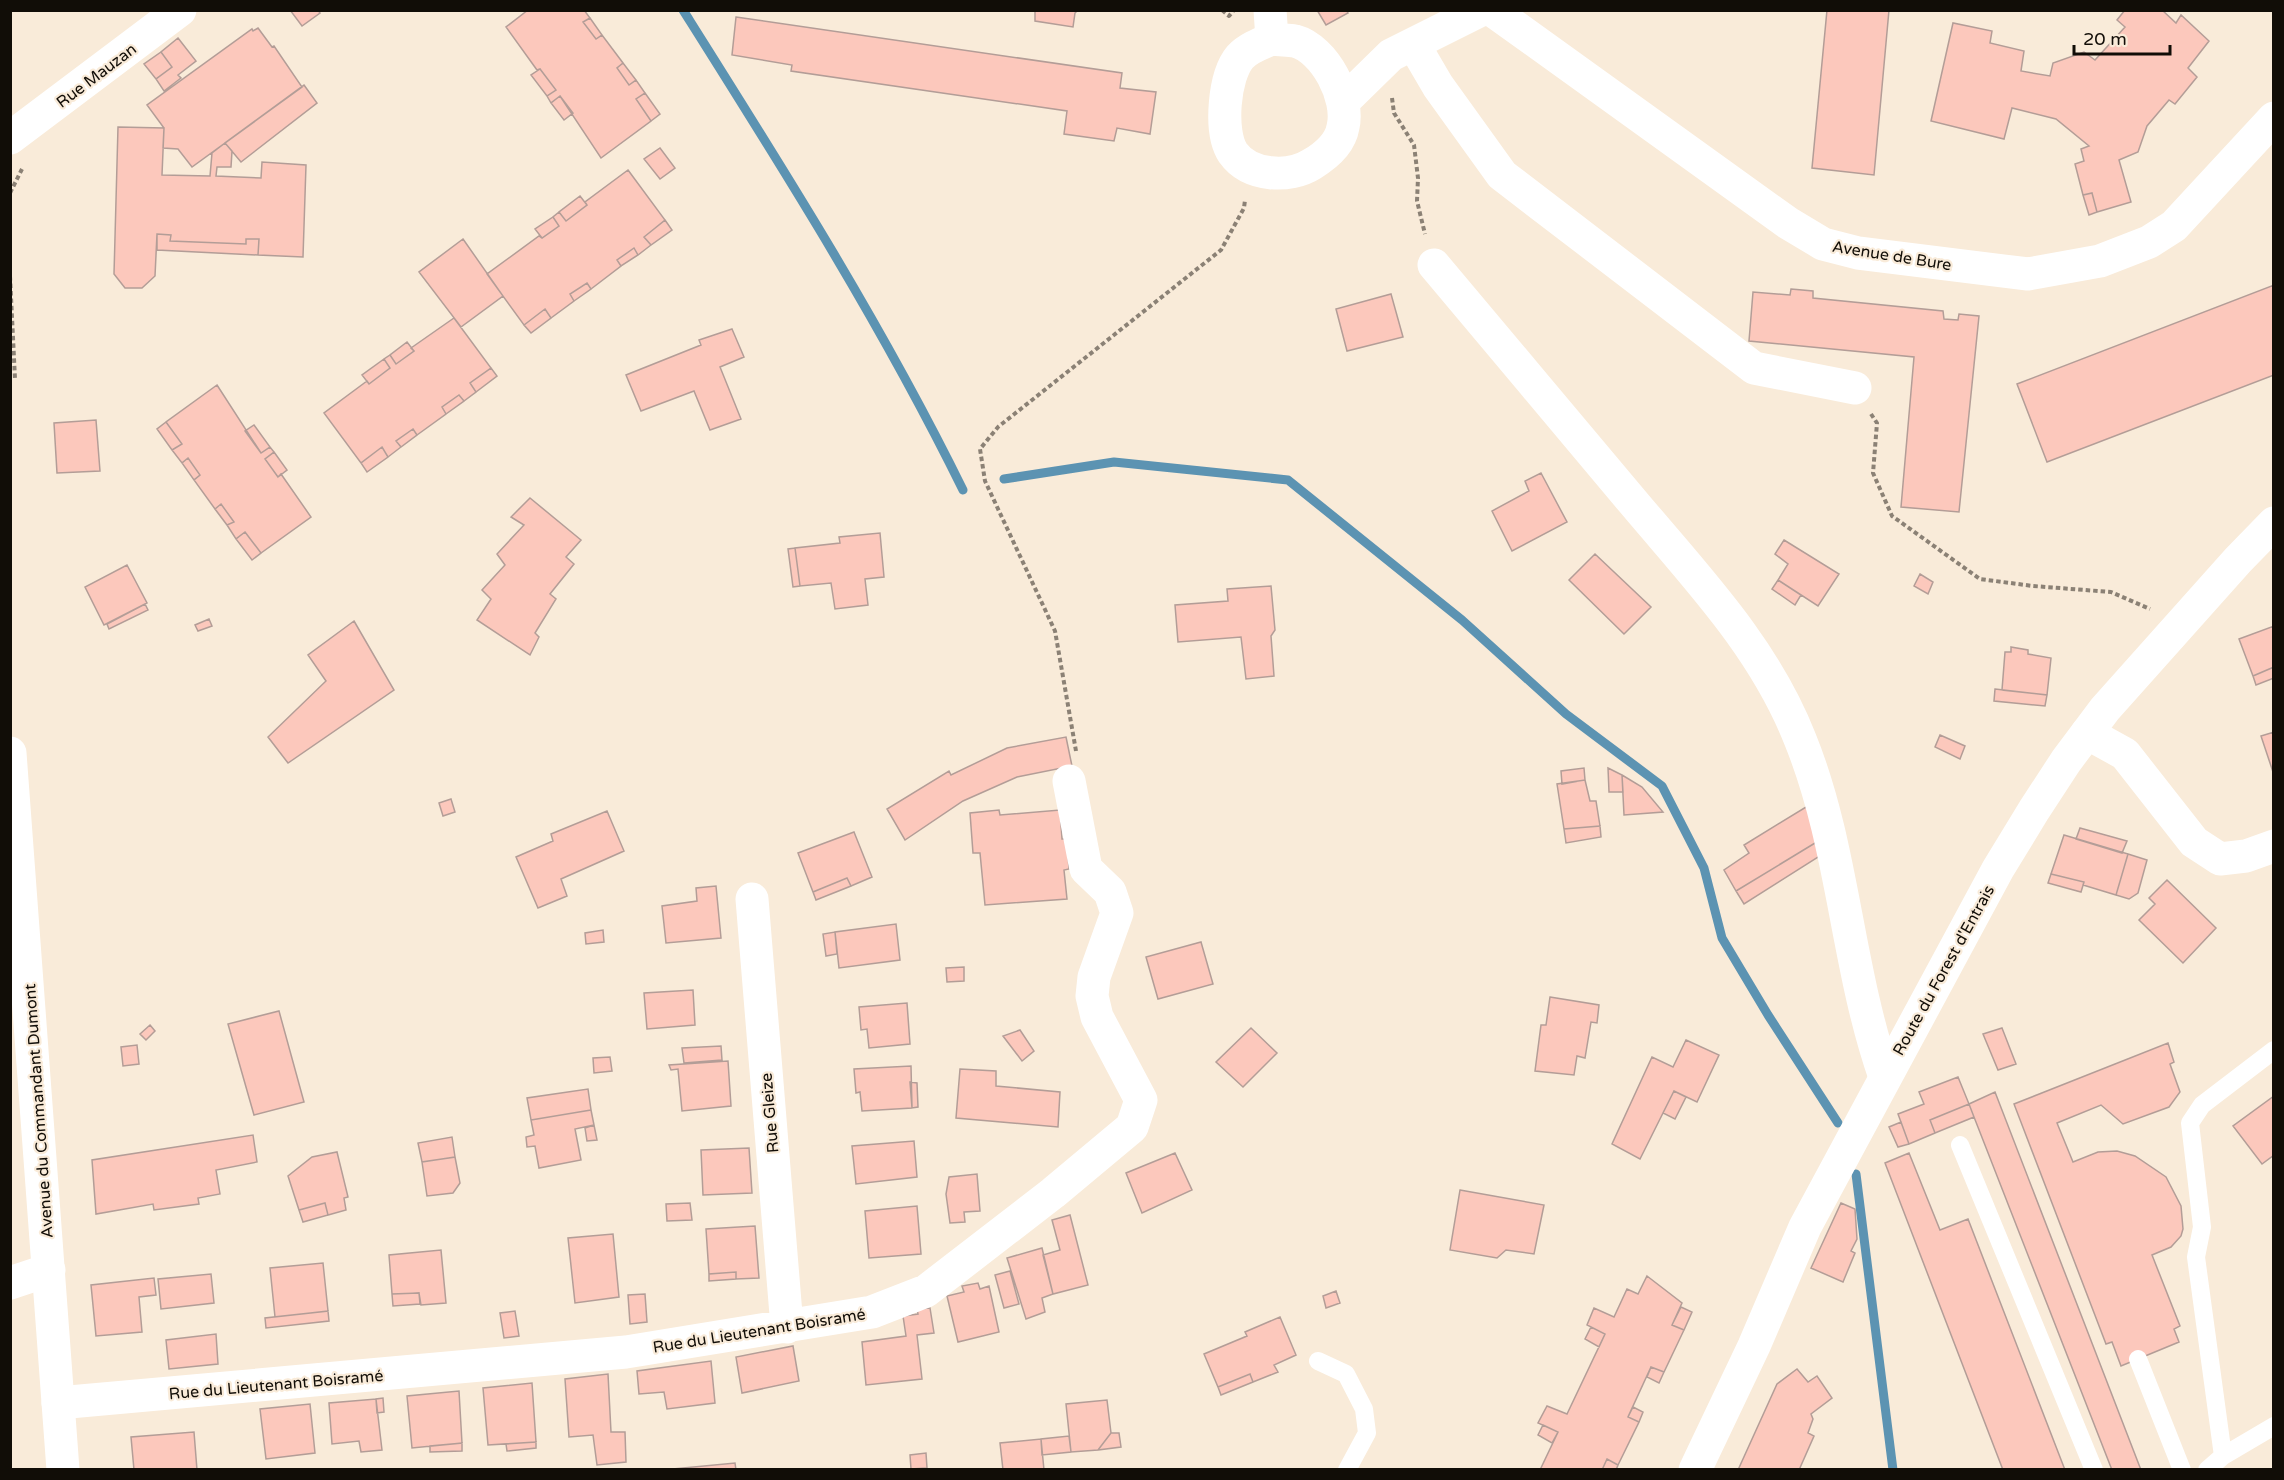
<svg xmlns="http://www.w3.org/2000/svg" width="2284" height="1480" viewBox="0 0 2284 1480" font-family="'Varela Round',sans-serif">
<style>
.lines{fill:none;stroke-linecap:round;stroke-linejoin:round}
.stream{stroke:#5c93b2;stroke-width:9}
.building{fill:#fcc8bc;stroke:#b39d97;stroke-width:1.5}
.path{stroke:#8b8175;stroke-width:4;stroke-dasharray:4.5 3;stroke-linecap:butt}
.lane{stroke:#fff;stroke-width:18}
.street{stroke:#fff;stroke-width:33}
.secondary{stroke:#fff;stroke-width:33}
.primary{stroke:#fff;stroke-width:33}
.labels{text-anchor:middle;stroke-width:4.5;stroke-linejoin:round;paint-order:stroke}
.street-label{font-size:16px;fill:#110d07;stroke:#f9ebd9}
</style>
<rect width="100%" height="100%" fill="#f9ebd9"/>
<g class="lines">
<!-- stream -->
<path class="stream" d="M683,10c99,157 198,313 280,480
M1004,479l110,-17 174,18 174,140 104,94 96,72 42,82 18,70 46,77 70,108
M1856,1174l37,296"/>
</g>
<!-- building -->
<path class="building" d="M290,10h28l2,3 -18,13z
M528,10h56l6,8 -7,4 13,17 6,-4 21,28 -6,5 12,17 7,-5 9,13 -9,6 15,22 -50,37 -41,-62 -9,7 -4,-7 9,-6 -16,-21 -3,1 -31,-43z
M1035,10h43l-3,3 -2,14 -38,-6z
M1317,10h29l2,3 -22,12z
M1827,10h62l-15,165 -62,-7z
M2125,10h37l14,13 5,-8 28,26 -21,27 9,9 -22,27 -6,-4 -22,26 -9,26 -19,8 12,42 -34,10 -5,-19 -9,2 -8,-31 9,-3 -3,-12 8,-3 -33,-27 -44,-11 -8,31 -73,-18 22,-98 39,8 -2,12 34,8 -3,20 29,5 3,-13 31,-11 11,8 30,-33 -8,-7z
M736,17l386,56 -2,15 36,4 -6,42 -33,-6 -3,13 -50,-7 3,-23 -276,-40 1,-6 -60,-10z
M590,18l12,17 -6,4 -13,-17z
M258,28l14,19 2,-1 28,41 -110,80 -14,-18 -15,-1 1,-20 -17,-23 105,-76 1,2z
M178,38l18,23 -18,14 3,3 -17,13 -8,-12 16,-12 -11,-15z
M161,52l11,15 -16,12 -12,-15z
M623,63l13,17 -7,5 -12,-17z
M540,69l16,21 -9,6 -16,-21z
M304,85l13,18 -76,59 -16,-19z
M645,93l15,21 -9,7 -15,-22z
M560,96l13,17 -9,7 -13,-17z
M118,127l46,1 -2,47 48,1 2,-23 13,-10 7,8 -1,16h-14l-1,9 45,2 1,-16 44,3 -3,92 -45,-2 1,-16h-13v5l-76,-3 1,-6 -14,-1 -2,42 -13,12h-17l-11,-14z
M660,148l15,20 -15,11 -16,-20z
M628,170l37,50 -21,17 7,8 -13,10 -4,-7 -17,12 4,6 -30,23 -4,-6 -17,11 4,7 -23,17 -6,-9 -21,16 -37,-51 52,-38 3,2 17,-12 -6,-9 6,-5 7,9 21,-16 -2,-3z
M2092,193l5,19 -8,3 -6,-20z
M580,196l7,9 -21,16 -7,-9z
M553,217l6,9 -17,12 -7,-9z
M665,220l7,10 -21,15 -7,-8z
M157,234l14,1 -1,6 76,3v-5h13l-1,16 -101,-5z
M463,239l40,57 -42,31 -42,-55z
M634,248l4,7 -17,11 -4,-6z
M587,283l4,6 -17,12 -4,-7z
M2274,285v90l-227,87 -30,-78z
M1791,289l22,2v7l130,13 1,8 14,1 1,-6 20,2 -20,196 -58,-5 13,-150 -165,-16 4,-49 37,3z
M1391,294l12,43 -56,14 -11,-42z
M545,309l6,9 -20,15 -7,-8z
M454,318l37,50 -21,15 6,9 -12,9 -5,-6 -17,12 4,7 -29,21 -4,-6 -17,12 5,6 -13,10 -6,-10 -21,16 -37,-50 43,-32 2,3 21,-16 -6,-9 6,-4 6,9 18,-13 -3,-3z
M732,329l12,28 -24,10 21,52 -31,11 -16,-39 -53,20 -15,-36 75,-30 -2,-5z
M407,342l7,9 -18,13 -6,-9z
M384,359l6,9 -21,16 -7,-9z
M491,368l6,8 -21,16 -6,-9z
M217,385l44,68 9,-6 4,5 -9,7 13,18 3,-3 30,43 -50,36 -16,-21 -9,7 -9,-14 7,-3 -13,-18 -6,5 -21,-29 6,-5 -12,-17 -6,5 -10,-13 10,-6 -16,-22z
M459,395l5,6 -18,13 -4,-7z
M96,420l4,51 -43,2 -3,-50z
M166,422l16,22 -10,6 -15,-21z
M254,425l16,22 -9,6 -16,-22z
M413,429l4,6 -16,12 -5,-6z
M382,447l6,10 -21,15 -6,-9z
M274,452l13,18 -9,7 -13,-18z
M188,458l12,17 -6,5 -12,-17z
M1541,473l26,49 -55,29 -20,-40 37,-20 -4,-10z
M530,498l51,42 -15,17 8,7 -24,30 6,5 -21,34 4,4 -9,18 -53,-35 14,-21 -9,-9 23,-25 -8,-11 27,-29 -13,-8z
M221,504l13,18 -7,3 -12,-16z
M245,532l16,21 -9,7 -16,-21z
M880,533l4,44 -19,2 3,26 -33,4 -4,-26 -31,3 -5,-38 45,-5 -1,-6z
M1784,540l55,34 -21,32 -40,-26 10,-16 -13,-10z
M795,548l5,38 -7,1 -5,-38z
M1595,554l56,53 -27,27 -55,-54z
M127,565l20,38 -43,22 -19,-38z
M1920,574l13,8 -5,12 -14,-8z
M1778,580l23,15 -6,10 -23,-16z
M1271,586l4,44 -4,6 3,40 -28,3 -5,-42 -63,5 -3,-37 53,-4 -1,-12z
M145,604l3,6 -39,19 -2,-5z
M209,619l3,7 -14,5 -3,-6z
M354,621l40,69 -106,73 -20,-26 58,-56 -18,-26z
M2274,626v41l-21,9 -14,-37z
M2011,647l17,3v4l23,4 -4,37 -45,-5 3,-38h6z
M2274,667v11l-18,7 -3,-9z
M1995,689l52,6 -2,11 -51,-5z
M2274,732v43l-13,-39z
M1940,735l25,11 -5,13 -25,-12z
M1066,737l6,29 -55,11 -54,24 -58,39 -18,-31 62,-38 2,4 56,-27z
M1584,768l1,12 -23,4 -1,-13z
M1608,768l14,7 1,17h-14z
M1622,775l20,12 21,25 -39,3z
M1585,780l5,21h6l4,25 -36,3 -7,-45z
M451,799l4,13 -12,4 -4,-13z
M1811,804l9,36 -84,51 -12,-21 25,-17 -5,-8z
M999,810l1,5 60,-5 2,29h5l2,30 -5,1 3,29 -82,6 -5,-52h-7l-3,-40z
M607,811l17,40 -63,28 6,17 -29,12 -22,-51 37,-16 -2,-7z
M1600,826l1,11 -35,6 -2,-14z
M2080,828l47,13 -5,12 -46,-14z
M854,832l18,45 -21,9 -4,-8 -34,14 -15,-39z
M2064,835l64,19 -12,41 -33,-10 1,-3 -33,-8z
M1820,840l3,14 -79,50 -8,-13z
M2128,854l19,6 -9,33 -9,6 -13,-4z
M2051,874l33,8 -3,10 -33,-9z
M847,878l4,8 -35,14 -3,-8z
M2167,880l49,48 -33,35 -44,-43 16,-16 -6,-6z
M716,886l5,52 -55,5 -4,-37 35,-5 -1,-13z
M896,924l4,36 -61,8 -4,-36z
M603,930l1,12 -18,2 -1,-11z
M835,932l2,22 -11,2 -3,-22z
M1201,942l12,42 -55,15 -12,-42z
M964,967v14l-17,1 -1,-14z
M693,990l2,35 -48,4 -3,-36z
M1550,997l49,8 -2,18 -6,-1 -6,36 -8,-2 -3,19 -39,-4 6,-46h5z
M907,1003l3,41 -41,4 -2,-19 -6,1 -2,-23z
M279,1011l25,91 -50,13 -26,-91z
M150,1025l5,6 -9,9 -6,-6z
M1251,1028l26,25 -34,34 -27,-25z
M2002,1028l14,36 -18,6 -15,-36z
M1020,1030l14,21 -12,10 -19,-25z
M1686,1040l33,15 -22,47 -23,-11 -34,68 -28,-15 40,-87 21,10z
M2168,1043l6,19 -4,2 10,28 -11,15 -46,17 -22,-19 -44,18 16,39 25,-10 19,-1 18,5 31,21 15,29 2,23 -2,7 -10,11 -19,8 28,71 -6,3 5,13 -58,24 -9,-24 -6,2 -92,-240z
M137,1045l2,19 -16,2 -2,-19z
M721,1046l1,14 -38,3 -2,-15z
M610,1057l2,14 -18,2 -1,-15z
M728,1061l3,45 -49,5 -4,-42 -7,1 -2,-5z
M911,1066l1,42 -50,3 -2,-19 -4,1 -2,-24z
M960,1069l36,2v15l64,6 -2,35 -102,-9z
M1958,1077l11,27 -39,16 5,13 -26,11 -11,-30 26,-10 -5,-12z
M910,1082l7,1 1,24 -6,1z
M588,1089l3,21 -60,10 -4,-22z
M1674,1091l12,6 -11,22 -12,-6z
M1995,1092l146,378h-29l-138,-353 -5,-13z
M2274,1096v59l-12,9 -29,-38z
M1969,1104l5,13 -39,16 -5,-13z
M591,1110l3,15 -19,4 6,31 -42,8 -4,-22 -8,1 -1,-10 8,-2 -3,-15z
M1901,1122l8,22 -11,3 -9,-20z
M594,1125l3,15 -10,1 -2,-13z
M253,1135l4,27 -41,8 4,24 -22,4 1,6 -45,6 -1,-6 -57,10 -4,-54z
M452,1137l3,20 -33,5 -4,-19z
M914,1141l3,36 -61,7 -4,-38z
M749,1148l3,45 -49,2 -2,-45z
M337,1152l11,45 -4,1 2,12 -18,5 -3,-12 -26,7 -11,-34 24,-19z
M1175,1153l17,37 -50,23 -16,-40z
M1909,1153l31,77 28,-11 97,251h-62l-118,-307z
M455,1157l5,26 -7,10 -26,3 -5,-34z
M977,1174l3,37 -16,1 1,10 -15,1 -4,-29 3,-17z
M1460,1190l84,15 -10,49 -28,-4 -9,8 -47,-8z
M325,1203l3,12 -25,7 -4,-12z
M690,1203l2,17 -25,1 -1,-17z
M1841,1203l14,6 2,30 -6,12 4,2 -12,29 -32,-14z
M917,1206l4,48 -52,4 -4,-47z
M1070,1215l18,70 -35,9 -10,-39 17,-5 -8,-30z
M755,1226l4,52 -23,1v-7l-27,2 -3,-45z
M613,1234l6,63 -44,6 -7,-65z
M1042,1248l11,46 -11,4 3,14 -19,7 -19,-61z
M441,1250l5,53 -25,2 -2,-12 -27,1 -3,-39z
M323,1263l5,48 -53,6 -5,-49z
M1010,1271l9,33 -15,4 -9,-33z
M736,1272v7l-27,2v-7z
M211,1274l3,29 -53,6 -3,-30z
M1647,1276l35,27 -10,22 12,5 -20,42 -13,-5 -23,50 11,5 -21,43 -11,-6 -5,11h-62l18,-38 -20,-9 9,-17 20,8 38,-80 -18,-9 7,-17 20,9 13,-28 11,5z
M154,1278l2,17 -17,2 3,35 -46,4 -5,-51z
M978,1283l2,6 9,-3 10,46 -41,10 -11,-46 17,-4 -2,-6z
M1336,1291l4,12 -14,5 -3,-12z
M419,1293l1,11 -27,2 -1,-12z
M645,1294l2,28 -17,2 -2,-29z
M1681,1307l11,5 -8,18 -12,-5z
M930,1308l4,25 -17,2 5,44 -56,6 -4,-43 44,-6 -3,-20 15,-2 -1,-5z
M328,1311l1,10 -63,7 -1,-10z
M515,1311l4,25 -15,2 -4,-25z
M1280,1317l16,38 -22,10 4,7 -25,10 -3,-8 -32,13 -14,-33 43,-18 -2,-4z
M1591,1327l14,7 -6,13 -14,-8z
M216,1334l2,30 -49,5 -3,-29z
M793,1346l6,35 -57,12 -6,-36z
M711,1361l4,42 -48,6 -3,-17 -25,2 -2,-23z
M1651,1367l13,5 -5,11 -12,-6z
M1797,1369l11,13 9,-6 15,22 -21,16 2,5 -5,14 6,3 -15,34h-61l39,-86z
M608,1374l3,58h14l1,30 -29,3 -4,-30 -24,2 -4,-58z
M1250,1374l3,8 -32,13 -3,-8z
M532,1383l4,59 -48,3 -5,-57z
M459,1391l3,52 -50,5 -5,-52z
M383,1398l1,14 -7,1 -1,-14z
M376,1399l6,51 -21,2 -2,-11 -27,3 -3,-41z
M1107,1400l4,33 -13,17 -27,2 -5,-48z
M310,1404l5,49 -49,6 -6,-50z
M1633,1407l10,5 -4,10 -11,-5z
M1543,1425l15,7 -6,11 -14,-8z
M194,1432l3,38h-63l-3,-33z
M1111,1433h8l2,14 -23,3z
M1069,1436l2,16 -29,3 -1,-16z
M1041,1439l3,31h-41l-3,-27z
M536,1442v6l-29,3 -1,-7z
M462,1443v8l-32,1v-6z
M926,1453l1,15 -16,1 -1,-14z
M1607,1459l11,6 -2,5h-14z
M735,1463l1,7h-74z"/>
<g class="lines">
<!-- path -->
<path class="path" d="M1222,10l7,6 5,-6
M1392,98l2,15 20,32 4,33 -1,23 8,33
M10,193l12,-24
M10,276l5,103
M1871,414l6,9 -4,50 19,43 88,63 53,7 78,6 39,17
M1076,751l-21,-120 -70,-150 -5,-32 18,-22 223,-177 23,-42 1,-8"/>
<!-- lane -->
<path class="lane" d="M1960,1145l134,325
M2138,1359l44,111
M1318,1361l28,13 18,35 3,24 -20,37
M2223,1456l-27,-199 6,-30 -12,-104 12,-18 72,-55
M2207,1470l16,-14 51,-30"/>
<!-- street -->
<path class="street" d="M1270,10l2,29
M1492,10l296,213 35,21 35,9 170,21 72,-13 49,-19 25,-16 100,-108
M1272,39c8,1 16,1 23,2 30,8 55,57 48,86 -3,17 -16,28 -31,37 -22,14 -62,13 -79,-11 -14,-21 -9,-77 7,-96 8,-9 22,-14 32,-18z
M1414,45l24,41 64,89 252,193 101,20
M1343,102l48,-47 90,-45
M10,138l170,-128
M1434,265c66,79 133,158 199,237 63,75 131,145 167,237 44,108 46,227 85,338
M2087,733l38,21 69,88 26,17 26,-3 28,-10
M752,899l35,428
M58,1403l568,-51 246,-40 54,-21 127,-98 79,-66 9,-27 -44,-83 -5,-21 2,-19 23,-64 -7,-21 -24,-23 -17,-88"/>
<!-- secondary -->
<path class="secondary" d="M10,1283l39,-13
M1695,1470l59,-124 51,-119 193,-358 36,-59 32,-49 39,-52 133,-149 36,-37"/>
<!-- primary -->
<path class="primary" d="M10,753l53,717"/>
</g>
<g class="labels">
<!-- street labels -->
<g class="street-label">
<text transform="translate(96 75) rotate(-37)" y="6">Rue Mauzan</text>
<text transform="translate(1892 255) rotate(9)" y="6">Avenue de Bure</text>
<text transform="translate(1943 970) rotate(-61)" y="6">Route du Forest d'Entrais</text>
<text transform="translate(38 1111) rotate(-94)" y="6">Avenue du Commandant Dumont</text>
<text transform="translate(769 1113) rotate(-95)" y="6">Rue Gleize</text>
<text transform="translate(759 1330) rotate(-9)" y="6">Rue du Lieutenant Boisramé</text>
<text transform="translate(276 1384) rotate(-5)" y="6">Rue du Lieutenant Boisramé</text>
</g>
</g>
<!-- border -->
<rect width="2284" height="1480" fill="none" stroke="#110d07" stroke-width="24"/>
<!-- scale -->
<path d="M2074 45v9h96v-9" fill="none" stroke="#110d07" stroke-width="3"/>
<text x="2083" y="45" font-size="18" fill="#110d07" stroke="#f9ebd9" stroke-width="4.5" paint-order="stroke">20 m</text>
</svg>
